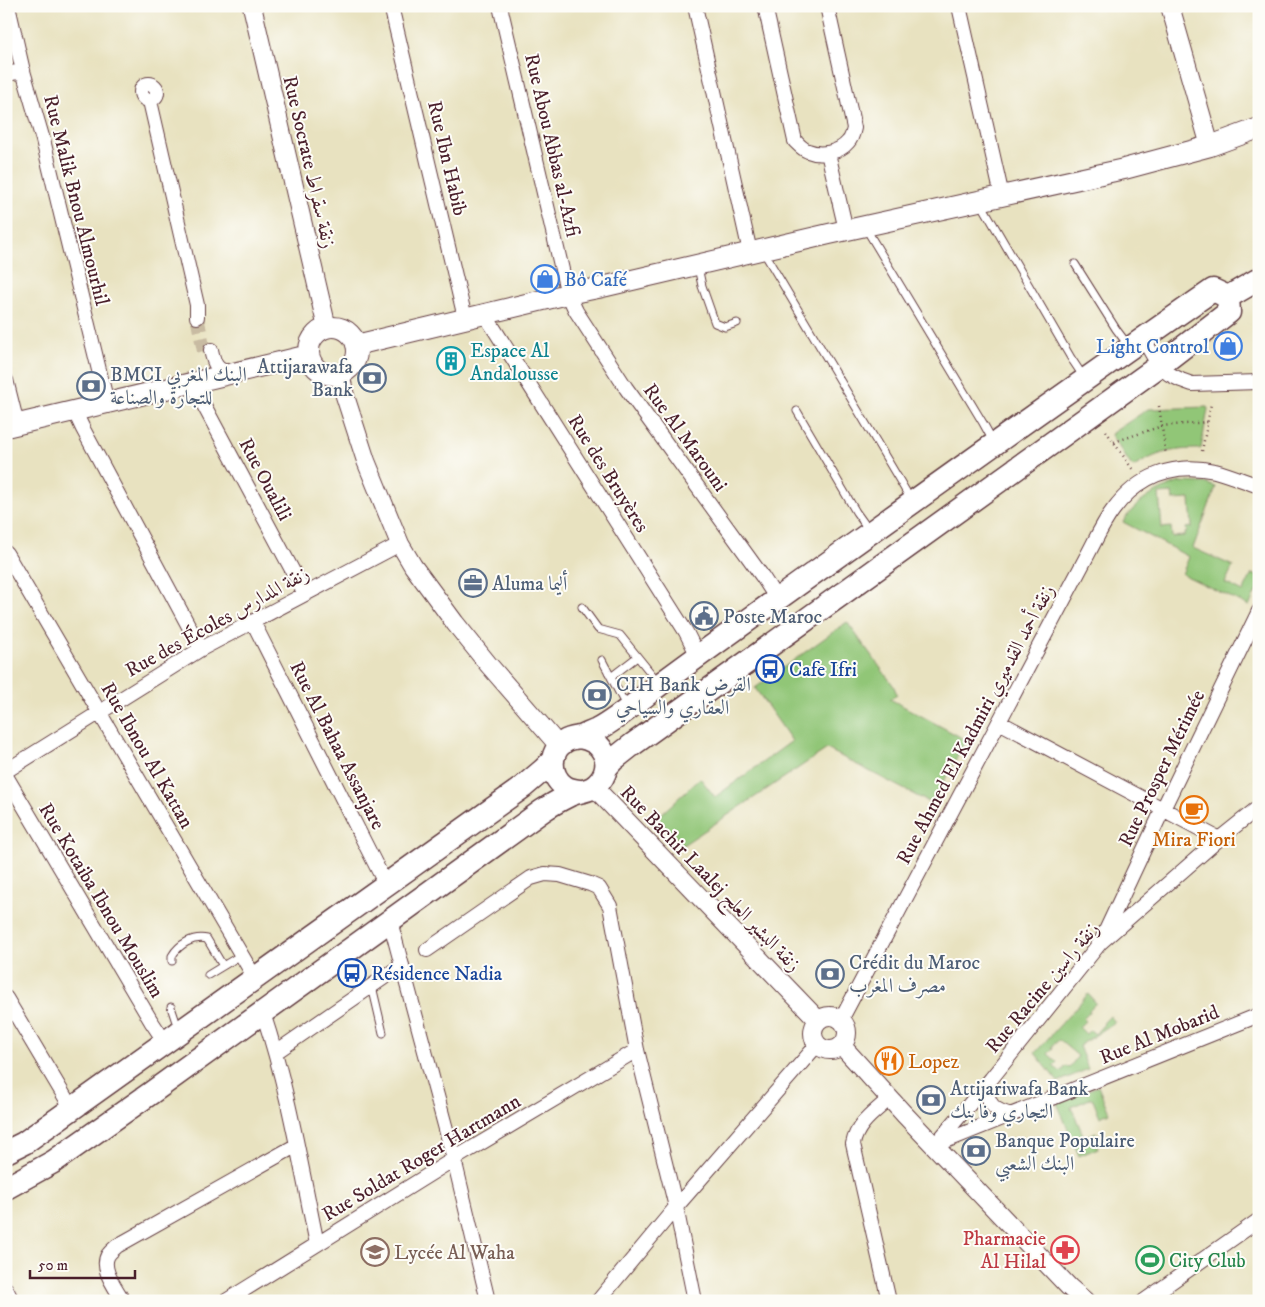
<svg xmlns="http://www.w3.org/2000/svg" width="1265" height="1307" viewBox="0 0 1265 1307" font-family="'IM FELL DW Pica',Amiri,serif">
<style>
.green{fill:#91c677;stroke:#6e7251;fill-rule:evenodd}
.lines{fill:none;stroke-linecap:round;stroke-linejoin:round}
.minor-tunnel{stroke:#c8bba2;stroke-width:14;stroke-dasharray:14 7;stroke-linecap:butt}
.service-casing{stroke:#623c41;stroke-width:9}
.minor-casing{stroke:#623c41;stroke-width:16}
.tertiary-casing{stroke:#623c41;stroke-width:20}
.secondary-casing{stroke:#623c41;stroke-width:22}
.primary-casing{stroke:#623c41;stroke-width:25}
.path{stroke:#623c41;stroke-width:2.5;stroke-dasharray:1 4;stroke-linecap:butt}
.service{stroke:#fff;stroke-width:7}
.minor{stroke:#fff;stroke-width:14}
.tertiary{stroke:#fff;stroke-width:18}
.secondary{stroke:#fff;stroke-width:20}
.primary{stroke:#fff;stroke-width:22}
.labels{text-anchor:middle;stroke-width:4;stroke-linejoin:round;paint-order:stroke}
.street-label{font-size:20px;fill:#4a1f2b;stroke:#fdfcf7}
.shop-label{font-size:20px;fill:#366cbe;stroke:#fdfcf7;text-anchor:start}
.culture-label{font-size:20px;fill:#0d838f;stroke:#fdfcf7;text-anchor:start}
.service-label{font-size:20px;fill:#4e5e75;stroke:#fdfcf7;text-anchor:start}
.transit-label{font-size:20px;fill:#164399;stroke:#fdfcf7;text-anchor:start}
.food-label{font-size:20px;fill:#c56008;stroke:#fdfcf7}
.health-label{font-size:20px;fill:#be3a42;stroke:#fdfcf7;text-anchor:end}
.education-label{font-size:20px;fill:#785e54;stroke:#fdfcf7;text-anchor:start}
.leisure-label{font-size:20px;fill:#27864d;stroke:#fdfcf7;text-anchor:start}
</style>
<rect width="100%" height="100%" fill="#fdfcf7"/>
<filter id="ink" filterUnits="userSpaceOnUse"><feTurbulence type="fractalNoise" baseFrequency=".02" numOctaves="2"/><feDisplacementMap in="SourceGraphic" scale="10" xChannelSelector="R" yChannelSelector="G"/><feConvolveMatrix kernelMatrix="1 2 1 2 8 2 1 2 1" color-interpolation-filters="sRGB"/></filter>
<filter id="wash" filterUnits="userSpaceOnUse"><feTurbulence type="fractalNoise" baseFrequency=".0096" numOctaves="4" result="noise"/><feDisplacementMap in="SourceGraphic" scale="20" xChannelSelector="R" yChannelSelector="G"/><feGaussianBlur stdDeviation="1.12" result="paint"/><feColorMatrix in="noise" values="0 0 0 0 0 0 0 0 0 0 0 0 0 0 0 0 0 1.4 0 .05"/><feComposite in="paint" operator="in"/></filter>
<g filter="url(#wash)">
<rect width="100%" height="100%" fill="#e8e2c0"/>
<!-- green -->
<path class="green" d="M1207,407l1,2 -7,39 -1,1c-27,0 -43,3 -66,18l-3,-2 -20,-30 1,-2 36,-24z
M1180,482l25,1 11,4 -23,61 40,18 -8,17 18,9 9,-18 7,3v9l-10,20 -67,-32 7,-17 -66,-35c13,-21 34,-32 57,-40zM1172,493l1,7 17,-1 2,28 -6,1 1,4 -2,1 -1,3 -12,1 -1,-10 -9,1 -3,-34z
M847,622l46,63 4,9 -7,5 76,41 -34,64 -105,-55 -144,96 -26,-27 43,-40 15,19 77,-56 -37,-53z
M1088,994l8,9 -7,7 1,2 -7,7 2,2 -6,6 7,7 4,-4 5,4 9,-10 -1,-1 7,-7 5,6 -36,24 9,23 -30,13 -23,-29zM1059,1040l19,16 -9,12 -3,-2 -5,6 -8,-6 4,-4 -9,-8 5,-6 -1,-2z
M1098,1086l11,27 -9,4 -8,-19 -21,9 13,30 12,-5 3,6 -4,2 3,8 -19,8 -22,-53z"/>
</g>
<g filter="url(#ink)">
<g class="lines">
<!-- minor-tunnel -->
<path class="minor-tunnel" d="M197,317l7,34"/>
<defs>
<path id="service" d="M981,203l90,155 12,18
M865,227l118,196 10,18
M763,251l137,230 11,19
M1075,264l41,65 12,16
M698,267l4,19 13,37 10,4 12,-4
M797,411l59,101 13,18
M582,607l16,22 22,6 38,47
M602,660l24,46
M611,677l26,-20
M172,961v-5c7,-12 21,-20 35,-17l16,27
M208,975l33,-20
M372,986l11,47
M171,1007l7,21"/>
<path id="minor" d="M8,6l15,65 20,69 64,263
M391,6l74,312
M500,6l63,268 5,20 8,17 50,77 136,188 15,23
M695,6l55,246
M765,6l30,135c4,4 7,8 13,10 12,5 31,2 40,-9 4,-4 5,-9 6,-14l-27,-122
M959,6l43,190
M6,74l17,-3
M141 92a8 8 0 1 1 16 0a8 8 0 1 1-16 0Z
M150,101l47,204v12
M828,153l18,77
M484,313l202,319 12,24
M1143,338l16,28 10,8 12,6 11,4 67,-2
M211,350c3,14 5,21 21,23
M6,380l11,44
M192,383l113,211
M74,410l9,19 118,220
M6,553l249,425
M253,622l133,263
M999,722l220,117
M6,771l195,-122 199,-105
M6,776l145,245 14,21
M390,921l64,238 34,142
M1103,937l60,-128 96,-198
M427,950l104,-72 14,-4 15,1 30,9 9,4 11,18 27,144 39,157 19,94
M6,998l66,111
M263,1013c25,75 38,154 54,231
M841,1020l247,-466c8,-15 15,-31 25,-44 25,-34 60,-48 102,-39 15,4 29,10 44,15
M276,1052l126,-87
M986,1085c2,19 6,25 26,30
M938,1144l321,-129
M935,1145l56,-66 109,-136 119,-104 40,-32
M6,1289l6,12
M123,1301c-7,-13 -23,-32 -15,-46 3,-4 6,-6 9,-9l180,-101
M226,1301l228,-142 183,-109
M598,1301l78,-94 141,-162
M889,1301l-36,-157c4,-21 22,-32 37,-46
M1144,1301l115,-81"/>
<path id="tertiary" d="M252,6l75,322
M1170,6l40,140
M340,373l5,23 21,65 34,83 13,22 42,57 33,41 71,82
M594,787l224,233
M813 1033a17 17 0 1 1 34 0a17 17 0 1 1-34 0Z
M842,1046l62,68 165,173 16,14"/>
<path id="secondary" d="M309 351a24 24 0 1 1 48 0a24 24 0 1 1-48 0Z
M356,345l212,-51 30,-6 231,-54 295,-65 86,-23 49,-18
M6,427l303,-72"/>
<path id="primary" d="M1228,297l31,-18
M606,768l7,-8 19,-15 527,-379 70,-54 -1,-15
M580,791c-6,-1 -11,-1 -16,-5 -15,-11 -15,-34 0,-44 6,-4 11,-4 17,-5 5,-2 11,-5 16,-7 22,-12 46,-33 66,-48 39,-29 77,-56 116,-84 144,-103 288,-207 434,-308l15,7
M6,1152l18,-9 499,-356 20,-17 10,-10
M6,1188l47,-26 98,-69 391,-282c9,-6 18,-11 28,-16 7,-3 16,-4 22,-7 12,-7 18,-22 12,-34 -4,-11 -14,-15 -25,-17"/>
</defs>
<!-- service casing -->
<use href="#service" class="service-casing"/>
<!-- minor casing -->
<use href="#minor" class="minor-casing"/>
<!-- tertiary casing -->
<use href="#tertiary" class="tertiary-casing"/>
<!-- secondary casing -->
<use href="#secondary" class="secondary-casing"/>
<!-- primary casing -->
<use href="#primary" class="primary-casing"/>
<!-- path -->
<path class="path" d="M1159,406l7,49
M1106,431l27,39
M1114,442l48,-16 46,-4
M1202,451l9,-47
M627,798l7,-7
M836,986l4,2"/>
<!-- service -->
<use href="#service" class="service"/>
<!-- minor -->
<use href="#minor" class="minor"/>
<!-- tertiary -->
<use href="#tertiary" class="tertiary"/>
<!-- secondary -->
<use href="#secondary" class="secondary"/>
<!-- primary -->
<use href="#primary" class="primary"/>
</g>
</g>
<!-- icons -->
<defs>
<symbol id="shop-ring" viewBox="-11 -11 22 22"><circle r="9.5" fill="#fdfcf7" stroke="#3f7fe0" stroke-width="1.5"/><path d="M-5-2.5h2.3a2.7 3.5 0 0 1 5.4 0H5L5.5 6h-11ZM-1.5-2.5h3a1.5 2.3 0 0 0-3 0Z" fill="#3f7fe0"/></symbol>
<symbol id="building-ring" viewBox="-11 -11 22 22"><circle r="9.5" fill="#fdfcf7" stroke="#0f9aa8" stroke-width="1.5"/><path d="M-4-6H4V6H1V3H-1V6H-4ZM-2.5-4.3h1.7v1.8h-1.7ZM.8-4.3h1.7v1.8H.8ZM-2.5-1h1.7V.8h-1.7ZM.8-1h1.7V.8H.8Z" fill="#0f9aa8"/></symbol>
<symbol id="bank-ring" viewBox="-11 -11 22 22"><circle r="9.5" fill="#fdfcf7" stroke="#5c6f8a" stroke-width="1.5"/><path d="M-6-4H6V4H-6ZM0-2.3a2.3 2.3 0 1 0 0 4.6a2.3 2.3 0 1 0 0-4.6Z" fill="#5c6f8a"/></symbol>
<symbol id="office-ring" viewBox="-11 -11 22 22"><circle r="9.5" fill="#fdfcf7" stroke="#5c6f8a" stroke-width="1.5"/><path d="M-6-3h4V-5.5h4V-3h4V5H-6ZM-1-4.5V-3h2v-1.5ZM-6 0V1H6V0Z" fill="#5c6f8a"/></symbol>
<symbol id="civic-ring" viewBox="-11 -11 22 22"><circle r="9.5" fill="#fdfcf7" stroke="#5c6f8a" stroke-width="1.5"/><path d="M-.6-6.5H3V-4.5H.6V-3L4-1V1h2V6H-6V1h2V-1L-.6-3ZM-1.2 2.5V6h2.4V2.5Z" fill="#5c6f8a"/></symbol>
<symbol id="bus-ring" viewBox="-11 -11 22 22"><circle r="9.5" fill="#fdfcf7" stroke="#1a4fb4" stroke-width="1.5"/><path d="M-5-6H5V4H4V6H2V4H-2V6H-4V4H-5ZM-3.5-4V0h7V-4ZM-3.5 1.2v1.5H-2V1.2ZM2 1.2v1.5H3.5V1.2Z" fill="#1a4fb4"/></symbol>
<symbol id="cafe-ring" viewBox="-11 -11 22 22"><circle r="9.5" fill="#fdfcf7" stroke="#e8710a" stroke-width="1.5"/><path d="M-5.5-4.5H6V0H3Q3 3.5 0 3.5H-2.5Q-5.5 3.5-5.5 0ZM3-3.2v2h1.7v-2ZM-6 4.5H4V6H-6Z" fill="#e8710a"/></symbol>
<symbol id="restaurant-ring" viewBox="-11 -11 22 22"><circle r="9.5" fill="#fdfcf7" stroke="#e8710a" stroke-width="1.5"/><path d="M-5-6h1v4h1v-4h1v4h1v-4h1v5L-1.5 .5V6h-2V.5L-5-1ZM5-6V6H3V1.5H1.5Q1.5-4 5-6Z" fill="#e8710a"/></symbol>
<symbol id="pharmacy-ring" viewBox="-11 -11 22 22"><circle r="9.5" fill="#fdfcf7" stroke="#e0444e" stroke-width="1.5"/><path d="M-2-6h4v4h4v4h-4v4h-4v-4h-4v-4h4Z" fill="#e0444e"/></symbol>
<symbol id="school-ring" viewBox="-11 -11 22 22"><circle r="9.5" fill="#fdfcf7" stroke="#8d6e63" stroke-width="1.5"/><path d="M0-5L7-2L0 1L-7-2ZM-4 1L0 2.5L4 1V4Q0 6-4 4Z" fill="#8d6e63"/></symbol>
<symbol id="stadium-ring" viewBox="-11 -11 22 22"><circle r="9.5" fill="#fdfcf7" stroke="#2e9e5b" stroke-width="1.5"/><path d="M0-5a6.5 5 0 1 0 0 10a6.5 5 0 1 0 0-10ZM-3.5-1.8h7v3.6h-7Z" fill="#2e9e5b"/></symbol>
</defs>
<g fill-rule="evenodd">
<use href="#shop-ring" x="529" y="263" width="32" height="32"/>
<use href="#shop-ring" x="1212" y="330" width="32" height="32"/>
<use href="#building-ring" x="435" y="345" width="32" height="32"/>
<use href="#bank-ring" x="356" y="362" width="32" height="32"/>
<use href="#bank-ring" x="75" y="370" width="32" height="32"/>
<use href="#office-ring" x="457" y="567" width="32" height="32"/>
<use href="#civic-ring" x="688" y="600" width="32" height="32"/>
<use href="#bus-ring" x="754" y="653" width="32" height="32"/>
<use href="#bank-ring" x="581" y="679" width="32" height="32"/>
<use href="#cafe-ring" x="1178" y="794" width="32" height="32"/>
<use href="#bus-ring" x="336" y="957" width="32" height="32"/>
<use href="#bank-ring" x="814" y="958" width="32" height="32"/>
<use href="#restaurant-ring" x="873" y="1045" width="32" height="32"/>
<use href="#bank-ring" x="915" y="1084" width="32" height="32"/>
<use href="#bank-ring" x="960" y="1135" width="32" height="32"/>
<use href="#pharmacy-ring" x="1049" y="1234" width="32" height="32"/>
<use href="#school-ring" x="359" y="1236" width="32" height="32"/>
<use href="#stadium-ring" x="1134" y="1244" width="32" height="32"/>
</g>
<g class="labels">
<!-- street labels -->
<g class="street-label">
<text transform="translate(553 145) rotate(77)" y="7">Rue Abou Abbas al-Azfi</text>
<text transform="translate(448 158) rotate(77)" y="7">Rue Ibn Habib</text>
<text transform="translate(310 162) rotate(77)" y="7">Rue Socrate زنقة سقراط</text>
<text transform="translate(77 200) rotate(76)" y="7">Rue Malik Bnou Almourhil</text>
<text transform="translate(686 437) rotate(54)" y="7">Rue Al Marouni</text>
<text transform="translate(609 473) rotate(58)" y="7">Rue des Bruyères</text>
<text transform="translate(266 479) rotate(62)" y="7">Rue Oualili</text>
<text transform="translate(217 621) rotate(-29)" y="7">Rue des Écoles زنقة المدارس</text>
<text transform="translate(975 724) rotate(-62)" y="7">Rue Ahmed El Kadmiri زنقة أحمد القدميري</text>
<text transform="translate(338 745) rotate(63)" y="7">Rue Al Bahaa Assanjare</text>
<text transform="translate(148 755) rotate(60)" y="7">Rue Ibnou Al Kattan</text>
<text transform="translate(1161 768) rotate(-64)" y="7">Rue Prosper Mérimée</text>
<text transform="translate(711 878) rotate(46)" y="7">Rue Bachir Laalej زنقة البشير العلج</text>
<text transform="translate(102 900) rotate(59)" y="7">Rue Kotaiba Ibnou Mouslim</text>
<text transform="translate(1042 987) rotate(-50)" y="7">Rue Racine زنقة راسين</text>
<text transform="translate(1159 1034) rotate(-22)" y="7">Rue Al Mobarid</text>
<text transform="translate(421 1157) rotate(-31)" y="7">Rue Soldat Roger Hartmann</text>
</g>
<!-- shop labels -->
<g class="shop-label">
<text x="564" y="286">Bô Café</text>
<text x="1209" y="353" text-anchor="end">Light Control</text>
</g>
<!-- culture labels -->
<g class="culture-label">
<text x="470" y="357">Espace Al<tspan x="470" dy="23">Andalousse</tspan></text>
</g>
<!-- service labels -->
<g class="service-label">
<text x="353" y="373" text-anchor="end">Attijarawafa<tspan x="353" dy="23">Bank</tspan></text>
<text x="110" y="381">BMCI البنك المغربي<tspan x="110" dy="23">للتجارة والصناعة</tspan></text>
<text x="492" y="590">Aluma أليما</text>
<text x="723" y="623">Poste Maroc</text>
<text x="616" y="691">CIH Bank القرض<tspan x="616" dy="23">العقاري والسياحي</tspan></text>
<text x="849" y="969">Crédit du Maroc<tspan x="849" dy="23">مصرف المغرب</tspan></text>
<text x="950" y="1095">Attijariwafa Bank<tspan x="950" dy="23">التجاري وفا بنك</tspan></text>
<text x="995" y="1147">Banque Populaire<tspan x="995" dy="23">البنك الشعبي</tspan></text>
</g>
<!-- transit labels -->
<g class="transit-label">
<text x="789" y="676">Cafe Ifri</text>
<text x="371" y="980">Résidence Nadia</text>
</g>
<!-- food labels -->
<g class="food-label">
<text x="1194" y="846">Mira Fiori</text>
<text x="908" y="1068" text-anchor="start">Lopez</text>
</g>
<!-- health labels -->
<g class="health-label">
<text x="1046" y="1245">Pharmacie<tspan x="1046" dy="23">Al Hilal</tspan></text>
</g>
<!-- education labels -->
<g class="education-label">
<text x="394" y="1259">Lycée Al Waha</text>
</g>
<!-- leisure labels -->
<g class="leisure-label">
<text x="1169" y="1267">City Club</text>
</g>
</g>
<!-- margin -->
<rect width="1265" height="1307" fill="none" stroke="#fdfcf7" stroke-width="25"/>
<!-- scale -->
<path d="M30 1270v8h105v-8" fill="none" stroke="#4a1f2b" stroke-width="2.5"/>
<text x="38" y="1270" font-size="15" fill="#4a1f2b" stroke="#fdfcf7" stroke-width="4" paint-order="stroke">50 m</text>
</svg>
